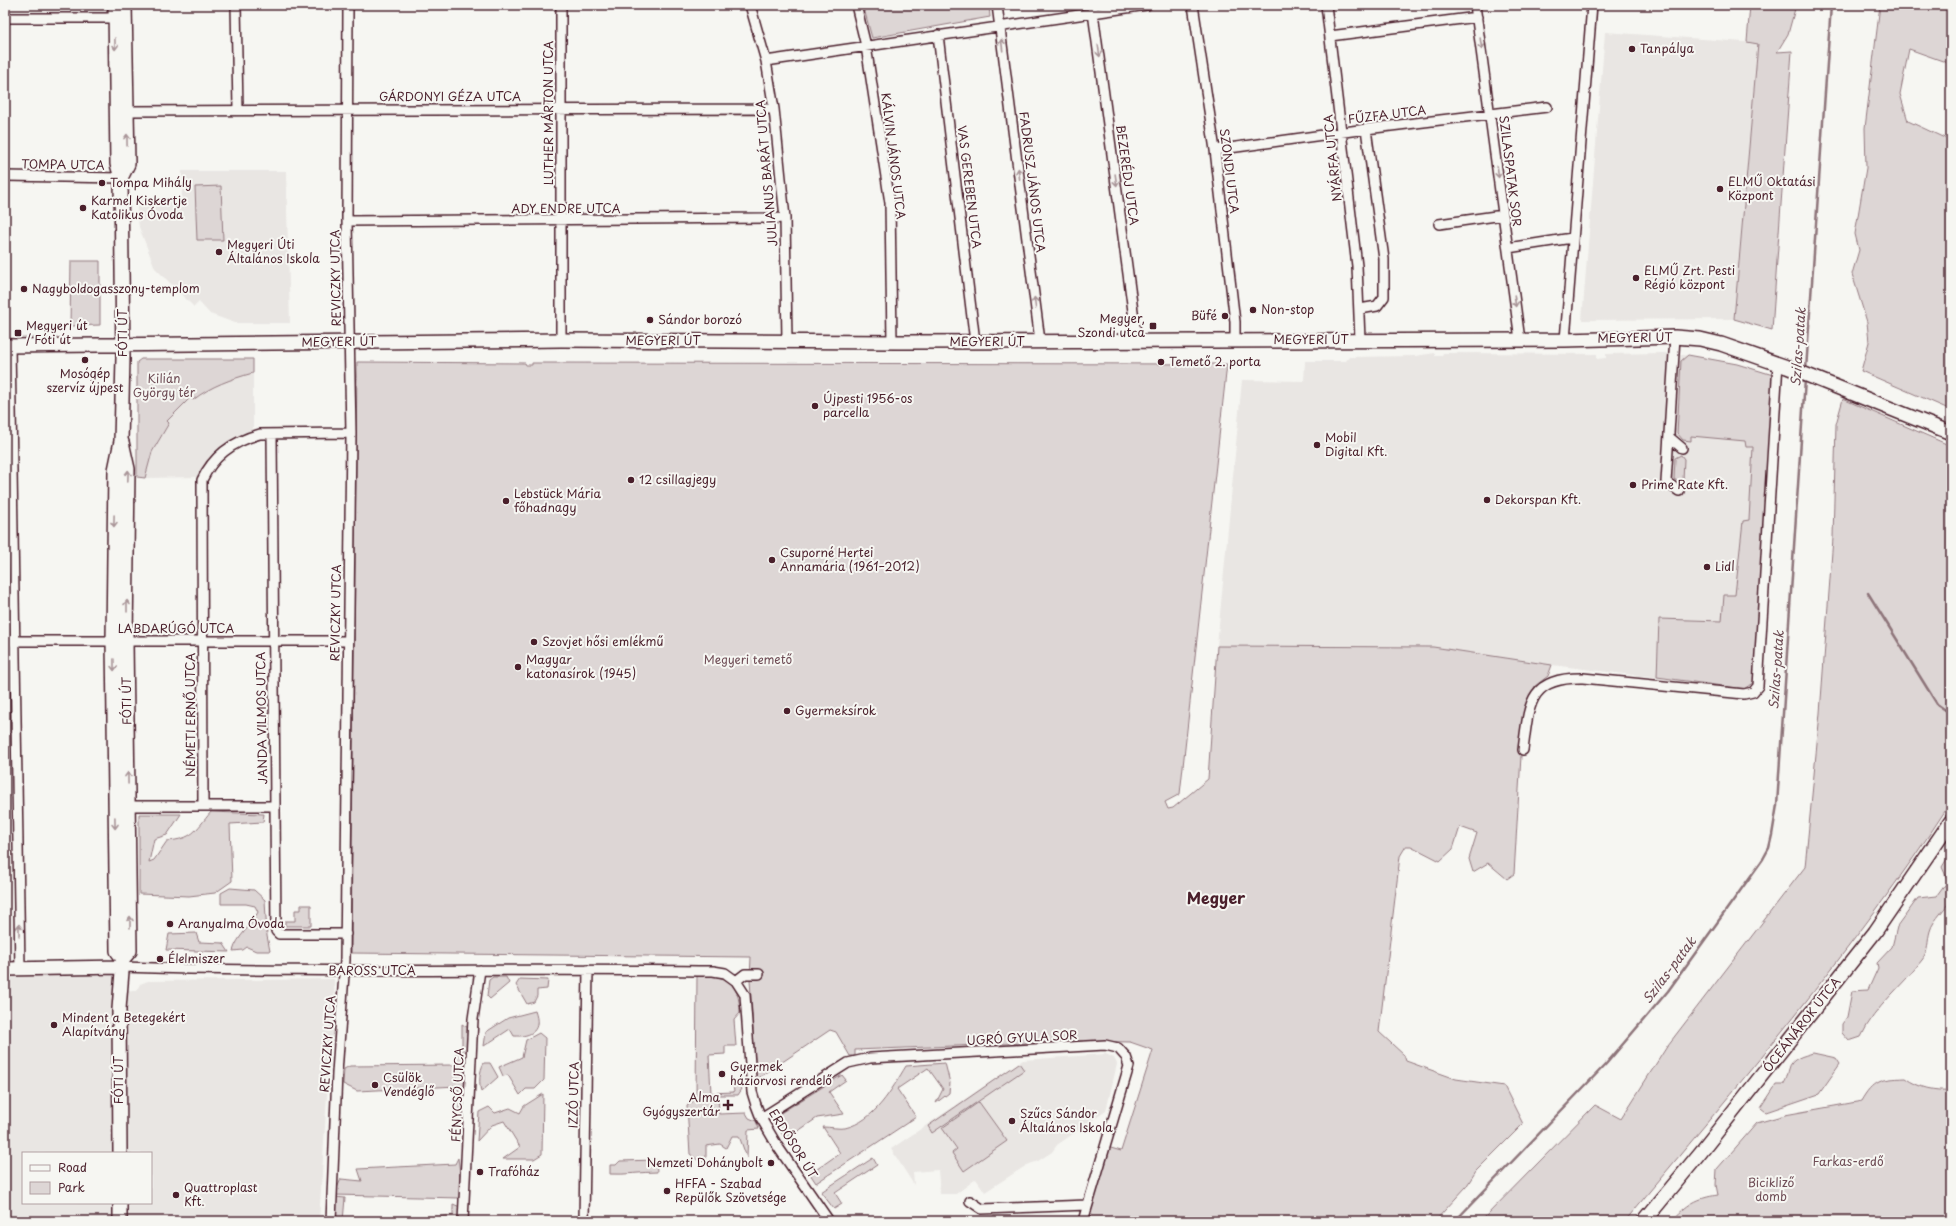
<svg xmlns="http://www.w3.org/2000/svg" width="1956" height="1226" viewBox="0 0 1956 1226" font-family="'Playpen Sans',sans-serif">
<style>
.built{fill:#e9e6e3;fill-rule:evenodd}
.green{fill:#ddd6d5;stroke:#947a80}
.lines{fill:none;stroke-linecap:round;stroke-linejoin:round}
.stream{stroke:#8e747a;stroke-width:2.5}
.street-casing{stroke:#4a1f2b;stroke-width:12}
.secondary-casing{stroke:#4a1f2b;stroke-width:16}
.street{stroke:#f6f6f2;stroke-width:9}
.secondary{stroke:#f6f6f2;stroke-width:13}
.oneway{stroke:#a99598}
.poi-dot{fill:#4a1f2b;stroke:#f6f6f2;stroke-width:1.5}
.labels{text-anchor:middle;stroke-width:4;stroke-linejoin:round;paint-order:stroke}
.poi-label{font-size:12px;fill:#4a1f2b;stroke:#f6f6f2;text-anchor:start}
.street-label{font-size:12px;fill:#4a1f2b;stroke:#f6f6f2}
.park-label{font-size:12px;fill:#6f4d56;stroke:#f6f6f2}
.water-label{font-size:13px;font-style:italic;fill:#6c4a52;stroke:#f6f6f2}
.district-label{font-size:16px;font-weight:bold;fill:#4a1f2b;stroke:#f6f6f2}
</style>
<rect width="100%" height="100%" fill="#f6f6f2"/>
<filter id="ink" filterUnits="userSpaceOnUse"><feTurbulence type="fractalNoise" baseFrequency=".025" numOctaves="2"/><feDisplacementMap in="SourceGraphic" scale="8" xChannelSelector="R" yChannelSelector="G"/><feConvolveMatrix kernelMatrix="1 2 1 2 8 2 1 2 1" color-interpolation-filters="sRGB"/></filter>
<g filter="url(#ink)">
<!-- built -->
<path class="built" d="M1605,32l153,11 -24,276 -152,1z
M182,171h104l4,152h-55l-25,-9 -11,-12 -5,5 -39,-39 -16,-41 -3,-27 46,-1z
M1435,353v3h7l1,-3 154,1v5l9,-1v-4l58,-1 37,4 36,7 36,11 -23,311 -6,3 -192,-24 -119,-18 -216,-1 25,-266 62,1 1,-20h41l3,-4 66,-1z
M253,373v57l-17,6 -16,11 -15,16 -7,14 -53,1 7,-26 17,-29 -2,-2 24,-24 2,2 24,-14 18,-7z
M114,970v21l23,-1 3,-6 8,-3 186,-2 2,62 -6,6 -11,174h-314v-248zM23,1153h128v50h-128z
M1106,1054l8,4 3,6 -11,47 -49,34 -5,7 -14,9 -11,4 -42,27 -9,-13 -20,15h-16l-2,-24 -25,2 1,13 -23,-36 132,-89z"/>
<!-- green -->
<path class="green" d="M863,5h126l1,12 -118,21z
M1750,5h46l-8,29 -11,18 15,-1 -20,279 -38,-11 24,-275 -11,-2z
M1880,5h71v59l-42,-15 -9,45 8,27 43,20v19l-5,27 5,24v199l-90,-39 8,-29 -2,-20 -15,-48 7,-24 -4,-16 11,-66 -1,-40z
M221,186l2,54h-26l-2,-53z
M71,261h29v64l-30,1z
M1688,355l49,9 36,11 -19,307 -10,7 -87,-12 2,-58 63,2 2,-26h11l8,-74 6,-1 4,-73h-7l-1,-6 -54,-5v5l-8,-1 -6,-7 4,-72z
M141,359h112v14c-22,6 -42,13 -60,27l-2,-3 -24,24 2,2 -17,29 -7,26 -8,-1v-115z
M357,362l168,1 1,2h6v-2l695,1 -47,430 -15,8 3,7 5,-1 35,-29 9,-133 216,1 119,18 -4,11 -13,10 -9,18 -3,18 -9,152 -7,5 -19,-16 -15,9 -4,-13 8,-26 -17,-6 -7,22 -13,12 -29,-15h-5l-6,10 -21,176 25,23 2,6 50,18 48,7 19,38 -47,47 -10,16 -31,34h-352l21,-75 17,5 32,-101 -23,-8 -52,-1 -223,9v6h-5l-14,-24 -6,-2 -70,47 4,6h-5l-3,-3 -6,-101 1,-22 -400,-4z
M1843,399l108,47v356c-97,149 -213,283 -326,419h-144l114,-116 26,14 47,-74 137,-178 15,-154 13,-175 3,-114z
M1681,455l3,4 -1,22 -3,2 -6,-4 1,-21z
M211,812l53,2 -1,8 -33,2 2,57 -17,12 -26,3 -50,-2v-80h42l-14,21 -13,4 -5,23 5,-2 13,-19c26,-2 28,-10 44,-29z
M1951,852c0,12 3,36 0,46 -2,8 -18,21 -21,33 -3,10 -1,21 -8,29 -20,27 -47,46 -61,77l-12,4 -7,-8v-9l5,-7 5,-26 16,-1 10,-22 -1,-5 15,-16 5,-20 21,-29 19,-2 11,-15 -6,-14z
M230,888l24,2 11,10 2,36 3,15h-14l-9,-4 -4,3 -10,1c4,-15 18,-24 25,-39l-3,-6 -9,-2h-25v-11z
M301,905h10v21h-26v-5h10v-11h6z
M196,933l3,9 24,1 6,9 -63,-2 3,-16z
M697,975c29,0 42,6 43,38l-6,7 2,26h-11v8l-16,1 2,38 23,-1 -1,-10 5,-1 4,8 -4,6h-20l1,19 27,-1 3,5 7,3 3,8 -11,1 -1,28 -8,-22h-7l-6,12 -6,-4 -14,2v15l-6,1 -10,-8 -3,-48 9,-7z
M493,977h13l3,6 -19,16 -3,-3 2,-16z
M520,979l28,1 -1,9 -10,1v6l-3,6 -7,2 -11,-19z
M535,1011c7,19 -3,26 -21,25l-4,-7 -26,17 2,-14 22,-14z
M462,1024l8,5 -3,74 -8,7 -1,-24 -101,5 -14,-7 1,-15 6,-3 105,-1 1,-12 6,-3z
M539,1033l6,5 -1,42 -9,9h-9l-6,6 -12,-20 -5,1 -4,-9 23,-10 4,-17z
M1813,1053l23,5 4,6 -21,30 -53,18 -5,-4 15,-23h7c4,-6 4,-9 6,-16 2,-11 15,-13 24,-16z
M484,1063h6l8,14 -17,15c-2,-8 -2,-21 3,-29z
M945,1063l5,20 -1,10 -13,10 7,-14 -15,-21 -31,21 19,28 -100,66 -6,-9 30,-21 -17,-26c7,0 16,2 22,1 30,-7 47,-39 61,-62z
M1019,1063l5,7 -92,63 -4,-7z
M842,1075l4,5 -17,12 15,22 -27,4 -32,22 -11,-23z
M1905,1078c14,10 29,13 46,12v131h-279c15,-17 25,-23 46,-26l-2,-10 1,-16 40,-46 28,-8 77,-14c12,-21 19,-22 43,-23z
M543,1094l-1,60 -8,5h-31l17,-12 -16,-26 -12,4 -15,16 2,-29 10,-5 6,6 15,-5 10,5 4,-7z
M979,1102l28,39 -43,30 -12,-18 5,-4 -15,-21z
M458,1158l2,15v25l-126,-3 7,-16 21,2 -4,-12 97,-5z
M873,1158l4,7 -42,28 7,11 -8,5 -13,-17z
M656,1160l1,12c-16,0 -31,3 -47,2v-9h6l4,-4z
M335,1197l10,1 -2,23h-10z
M453,1204l7,3 -1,14h-55l49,-6z"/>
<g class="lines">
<!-- stream -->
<path class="stream" d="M1806,370l25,-365
M1868,593l69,111 14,10
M1455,1221l151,-157 62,-73 95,-132 6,-11 3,-13 5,-30 28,-426"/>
<defs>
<path id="street" d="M236,5l2,105
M750,5l16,56 8,48 11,109 2,123
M856,5l10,41 24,157 2,139
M997,5l43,336
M1092,5l45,336
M1193,5l22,145 20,172v19
M1326,5l31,261 3,74
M1475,5l45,335
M5,18h115
M938,35l37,307
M1330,36l147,-19
M766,61l381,-56
M126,111l648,-2
M1215,150l151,-21 181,-22
M5,176l116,2
M347,221l438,-3
M1439,224l64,-9
M1508,248l64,-10
M1360,309l17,-3 7,-9v-38l-18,-130
M1675,337l-9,145 13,9
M561,340v-335
M1565,340l27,-335
M10,345l10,624
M272,434l4,497 3,3h67
M1669,437l13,11
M5,641h343
M1523,750c6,-45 5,-73 60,-72l161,16 9,-2 5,-6 20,-323
M129,806h146
M203,806l-1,-326c11,-24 32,-39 58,-46l91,-1
M122,967c197,7 394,1 591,4l12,2 11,8 9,14 7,97 4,13 5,13 17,29 51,74
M736,981l9,-7h14
M761,1118l87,-55 22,-5 235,-13 13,3 8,9 3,9 -46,155
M970,1201l12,8 105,-4
M331,1221l6,-148 8,-113 6,-527 -4,-212 1,-216
M463,1221l10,-202 7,-49
M584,1221l4,-251"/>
<path id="secondary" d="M115,5l2,159 4,14 2,180 -2,83 -6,29 -2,171 4,310 6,8
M121,178l7,-14 -3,-159
M5,346l556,-6 338,2 666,-2 110,-3 25,2 21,5 66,23 164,66
M5,969l117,-2
M120,1153l-1,-144 4,-50 7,-8 -4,-310 2,-172 -6,-27
M120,1203v18
M1644,1221l57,-69 174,-220 76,-111"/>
</defs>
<!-- street casing -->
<use href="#street" class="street-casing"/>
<!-- secondary casing -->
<use href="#secondary" class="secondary-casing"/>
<!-- street -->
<use href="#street" class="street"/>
<!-- secondary -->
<use href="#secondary" class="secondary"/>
</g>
<!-- one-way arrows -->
<defs><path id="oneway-shaft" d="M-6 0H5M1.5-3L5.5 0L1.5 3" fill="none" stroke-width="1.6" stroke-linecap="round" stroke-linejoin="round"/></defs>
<g class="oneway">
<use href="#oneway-shaft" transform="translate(115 44) rotate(89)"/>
<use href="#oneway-shaft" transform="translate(1481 44) rotate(82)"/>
<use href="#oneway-shaft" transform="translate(1002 45) rotate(-97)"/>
<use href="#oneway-shaft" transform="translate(1099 51) rotate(82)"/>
<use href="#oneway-shaft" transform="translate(127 140) rotate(-91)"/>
<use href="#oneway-shaft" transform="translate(1498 172) rotate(83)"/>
<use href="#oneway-shaft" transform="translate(1019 174) rotate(-97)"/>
<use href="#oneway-shaft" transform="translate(1116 180) rotate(82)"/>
<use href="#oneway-shaft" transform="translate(1515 301) rotate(83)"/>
<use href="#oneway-shaft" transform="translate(1035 303) rotate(-97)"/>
<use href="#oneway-shaft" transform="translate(128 476) rotate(-88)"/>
<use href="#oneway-shaft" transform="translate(114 521) rotate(91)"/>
<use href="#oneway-shaft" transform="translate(127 606) rotate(-90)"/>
<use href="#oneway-shaft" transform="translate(114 665) rotate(89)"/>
<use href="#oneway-shaft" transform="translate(128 778) rotate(-91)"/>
<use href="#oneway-shaft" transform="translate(115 823) rotate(89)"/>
<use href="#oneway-shaft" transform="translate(130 922) rotate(-90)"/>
<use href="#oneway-shaft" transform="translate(19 930) rotate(-91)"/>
</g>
</g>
<!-- markers -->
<g class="poi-dot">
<circle cx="1632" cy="49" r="4"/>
<circle cx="102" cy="183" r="4"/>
<circle cx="1720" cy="189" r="4"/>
<circle cx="83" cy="208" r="4"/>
<circle cx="219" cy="252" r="4"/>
<circle cx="1636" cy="278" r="4"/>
<circle cx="24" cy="289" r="4"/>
<circle cx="1253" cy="310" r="4"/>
<circle cx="1225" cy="316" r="4"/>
<circle cx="650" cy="320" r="4"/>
<rect x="1149" y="322" width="8" height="8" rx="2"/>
<rect x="14" y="329" width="8" height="8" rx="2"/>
<circle cx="85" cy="360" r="4"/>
<circle cx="1161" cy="362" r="4"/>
<circle cx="815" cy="406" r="4"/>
<circle cx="1317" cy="445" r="4"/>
<circle cx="631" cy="480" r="4"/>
<circle cx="1633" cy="485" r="4"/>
<circle cx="1487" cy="500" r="4"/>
<circle cx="506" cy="501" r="4"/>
<circle cx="772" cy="560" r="4"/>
<circle cx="1707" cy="567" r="4"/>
<circle cx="534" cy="642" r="4"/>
<circle cx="518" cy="667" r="4"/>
<circle cx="787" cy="711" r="4"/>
<circle cx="170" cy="924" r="4"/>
<circle cx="160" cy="959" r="4"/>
<circle cx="54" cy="1025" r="4"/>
<circle cx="722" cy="1074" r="4"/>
<circle cx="375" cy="1085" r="4"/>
<path d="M726 1099h4v4h4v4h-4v4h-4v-4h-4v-4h4z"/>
<circle cx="1012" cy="1121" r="4"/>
<circle cx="771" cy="1163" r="4"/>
<circle cx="480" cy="1172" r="4"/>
<circle cx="667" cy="1191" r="4"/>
<circle cx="176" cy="1195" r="4"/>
</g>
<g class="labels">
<!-- poi labels -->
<g class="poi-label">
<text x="1640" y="53">Tanpálya</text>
<text x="1728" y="186">ELMŰ Oktatási<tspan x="1728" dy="14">Központ</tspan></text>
<text x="110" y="187">Tompa Mihály</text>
<text x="91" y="205">Karmel Kiskertje<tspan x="91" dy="14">Katolikus Óvoda</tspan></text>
<text x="227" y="249">Megyeri Úti<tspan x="227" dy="14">Általános Iskola</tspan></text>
<text x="1644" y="275">ELMŰ Zrt. Pesti<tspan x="1644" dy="14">Régió központ</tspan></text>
<text x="32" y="293">Nagyboldogasszony-templom</text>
<text x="1261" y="314">Non-stop</text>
<text x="1217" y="320" text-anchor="end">Büfé</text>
<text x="1145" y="323" text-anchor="end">Megyer,<tspan x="1145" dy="14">Szondi utca</tspan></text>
<text x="658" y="324">Sándor borozó</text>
<text x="26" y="330">Megyeri út<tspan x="26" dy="14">/ Fóti út</tspan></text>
<text x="1169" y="366">Temető 2. porta</text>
<text x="85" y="378" text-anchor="middle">Mosógép<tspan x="85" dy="14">szervíz újpest</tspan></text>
<text x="823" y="403">Újpesti 1956-os<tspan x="823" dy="14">parcella</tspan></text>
<text x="1325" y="442">Mobil<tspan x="1325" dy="14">Digital Kft.</tspan></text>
<text x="639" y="484">12 csillagjegy</text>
<text x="1641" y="489">Prime Rate Kft.</text>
<text x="514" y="498">Lebstück Mária<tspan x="514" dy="14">főhadnagy</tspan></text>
<text x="1495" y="504">Dekorspan Kft.</text>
<text x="780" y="557">Csuporné Hertei<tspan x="780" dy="14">Annamária (1961–2012)</tspan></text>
<text x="1715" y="571">Lidl</text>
<text x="542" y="646">Szovjet hősi emlékmű</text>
<text x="526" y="664">Magyar<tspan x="526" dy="14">katonasírok (1945)</tspan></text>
<text x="795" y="715">Gyermeksírok</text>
<text x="178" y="928">Aranyalma Óvoda</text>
<text x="168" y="963">Élelmiszer</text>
<text x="62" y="1022">Mindent a Betegekért<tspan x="62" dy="14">Alapítvány</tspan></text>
<text x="730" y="1071">Gyermek<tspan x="730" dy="14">háziorvosi rendelő</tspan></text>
<text x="383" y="1082">Csülök<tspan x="383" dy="14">Vendéglő</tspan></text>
<text x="720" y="1102" text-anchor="end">Alma<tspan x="720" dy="14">Gyógyszertár</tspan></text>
<text x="1020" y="1118">Szűcs Sándor<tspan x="1020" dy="14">Általános Iskola</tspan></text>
<text x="763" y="1167" text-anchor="end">Nemzeti Dohánybolt</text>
<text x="488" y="1176">Trafóház</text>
<text x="675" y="1188">HFFA - Szabad<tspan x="675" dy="14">Repülők Szövetsége</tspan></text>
<text x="184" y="1192">Quattroplast<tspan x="184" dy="14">Kft.</tspan></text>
</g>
<!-- street labels -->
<g class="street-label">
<text x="450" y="101">GÁRDONYI GÉZA UTCA</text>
<text transform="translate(549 113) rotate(-90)" y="4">LUTHER MÁRTON UTCA</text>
<text transform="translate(1387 115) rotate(-7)" y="4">FŰZFA UTCA</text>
<text transform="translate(893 156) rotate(83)" y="4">KÁLVIN JÁNOS UTCA</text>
<text transform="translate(1333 158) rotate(-96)" y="4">NYÁRFA UTCA</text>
<text transform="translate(63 165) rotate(1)" y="4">TOMPA UTCA</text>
<text transform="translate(1229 171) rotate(83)" y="4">SZONDI UTCA</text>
<text transform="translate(1510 171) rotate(83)" y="4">SZILASPATAK SOR</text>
<text transform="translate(767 173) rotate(-95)" y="4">JULIANUS BARÁT UTCA</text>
<text transform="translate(1127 175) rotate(82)" y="4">BEZERÉDJ UTCA</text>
<text transform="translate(1032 182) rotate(83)" y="4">FADRUSZ JÁNOS UTCA</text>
<text transform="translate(969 187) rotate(83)" y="4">VAS GEREBEN UTCA</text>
<text x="566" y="213">ADY ENDRE UTCA</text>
<text transform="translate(336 278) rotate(-91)" y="4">REVICZKY UTCA</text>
<text transform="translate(123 333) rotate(-90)" y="4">FÓTI ÚT</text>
<text transform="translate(1635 338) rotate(-1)" y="4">MEGYERI ÚT</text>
<text x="1311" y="344">MEGYERI ÚT</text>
<text x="663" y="345">MEGYERI ÚT</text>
<text transform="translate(339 342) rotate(-1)" y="4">MEGYERI ÚT</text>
<text x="987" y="346">MEGYERI ÚT</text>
<text transform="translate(336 613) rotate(-89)" y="4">REVICZKY UTCA</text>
<text x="176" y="633">LABDARÚGÓ UTCA</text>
<text transform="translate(127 701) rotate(-91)" y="4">FÓTI ÚT</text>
<text transform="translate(191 715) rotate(-90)" y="4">NÉMETI ERNŐ UTCA</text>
<text transform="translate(262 718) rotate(-91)" y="4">JANDA VILMOS UTCA</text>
<text x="372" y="975">BAROSS UTCA</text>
<text transform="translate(1802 1025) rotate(-52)" y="4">ÓCEÁNÁROK UTCA</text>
<text transform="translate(1022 1038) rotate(-3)" y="4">UGRÓ GYULA SOR</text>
<text transform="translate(328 1044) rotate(-86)" y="4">REVICZKY UTCA</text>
<text transform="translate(119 1080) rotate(-90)" y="4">FÓTI ÚT</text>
<text transform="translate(458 1095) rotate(-88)" y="4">FÉNYCSŐ UTCA</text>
<text transform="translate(574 1095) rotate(-89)" y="4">IZZÓ UTCA</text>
<text transform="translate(793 1144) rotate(58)" y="4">ERDŐSOR ÚT</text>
</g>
<!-- park labels -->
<g class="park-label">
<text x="164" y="383">Kilián<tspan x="164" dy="14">György tér</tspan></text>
<text x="748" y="664">Megyeri temető</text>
<text x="1848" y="1166">Farkas-erdő</text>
<text x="1771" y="1187">Bicikliző<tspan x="1771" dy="14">domb</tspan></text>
</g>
<!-- water labels -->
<g class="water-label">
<text transform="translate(1798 347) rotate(-86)" y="5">Szilas-patak</text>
<text transform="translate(1776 670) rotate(-86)" y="5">Szilas-patak</text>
<text transform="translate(1669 970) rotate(-53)" y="5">Szilas-patak</text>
</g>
<!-- district labels -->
<g class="district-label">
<text x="1216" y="904">Megyer</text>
</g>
</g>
<!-- margin -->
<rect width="1956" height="1226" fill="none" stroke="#f6f6f2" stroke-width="20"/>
<rect x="10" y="10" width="1936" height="1206" fill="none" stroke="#4a1f2b" stroke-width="1.5" filter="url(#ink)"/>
<!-- legend -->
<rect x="22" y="1152" width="130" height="52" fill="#f6f6f2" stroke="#b1a0a2"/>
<rect x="30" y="1165" width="20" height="6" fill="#f6f6f2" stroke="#b1a0a2"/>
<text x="58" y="1172" font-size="12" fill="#4a1f2b">Road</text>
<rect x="30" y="1182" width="20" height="12" fill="#ddd6d5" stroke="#b1a0a2"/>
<text x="58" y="1192" font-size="12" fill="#4a1f2b">Park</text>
</svg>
